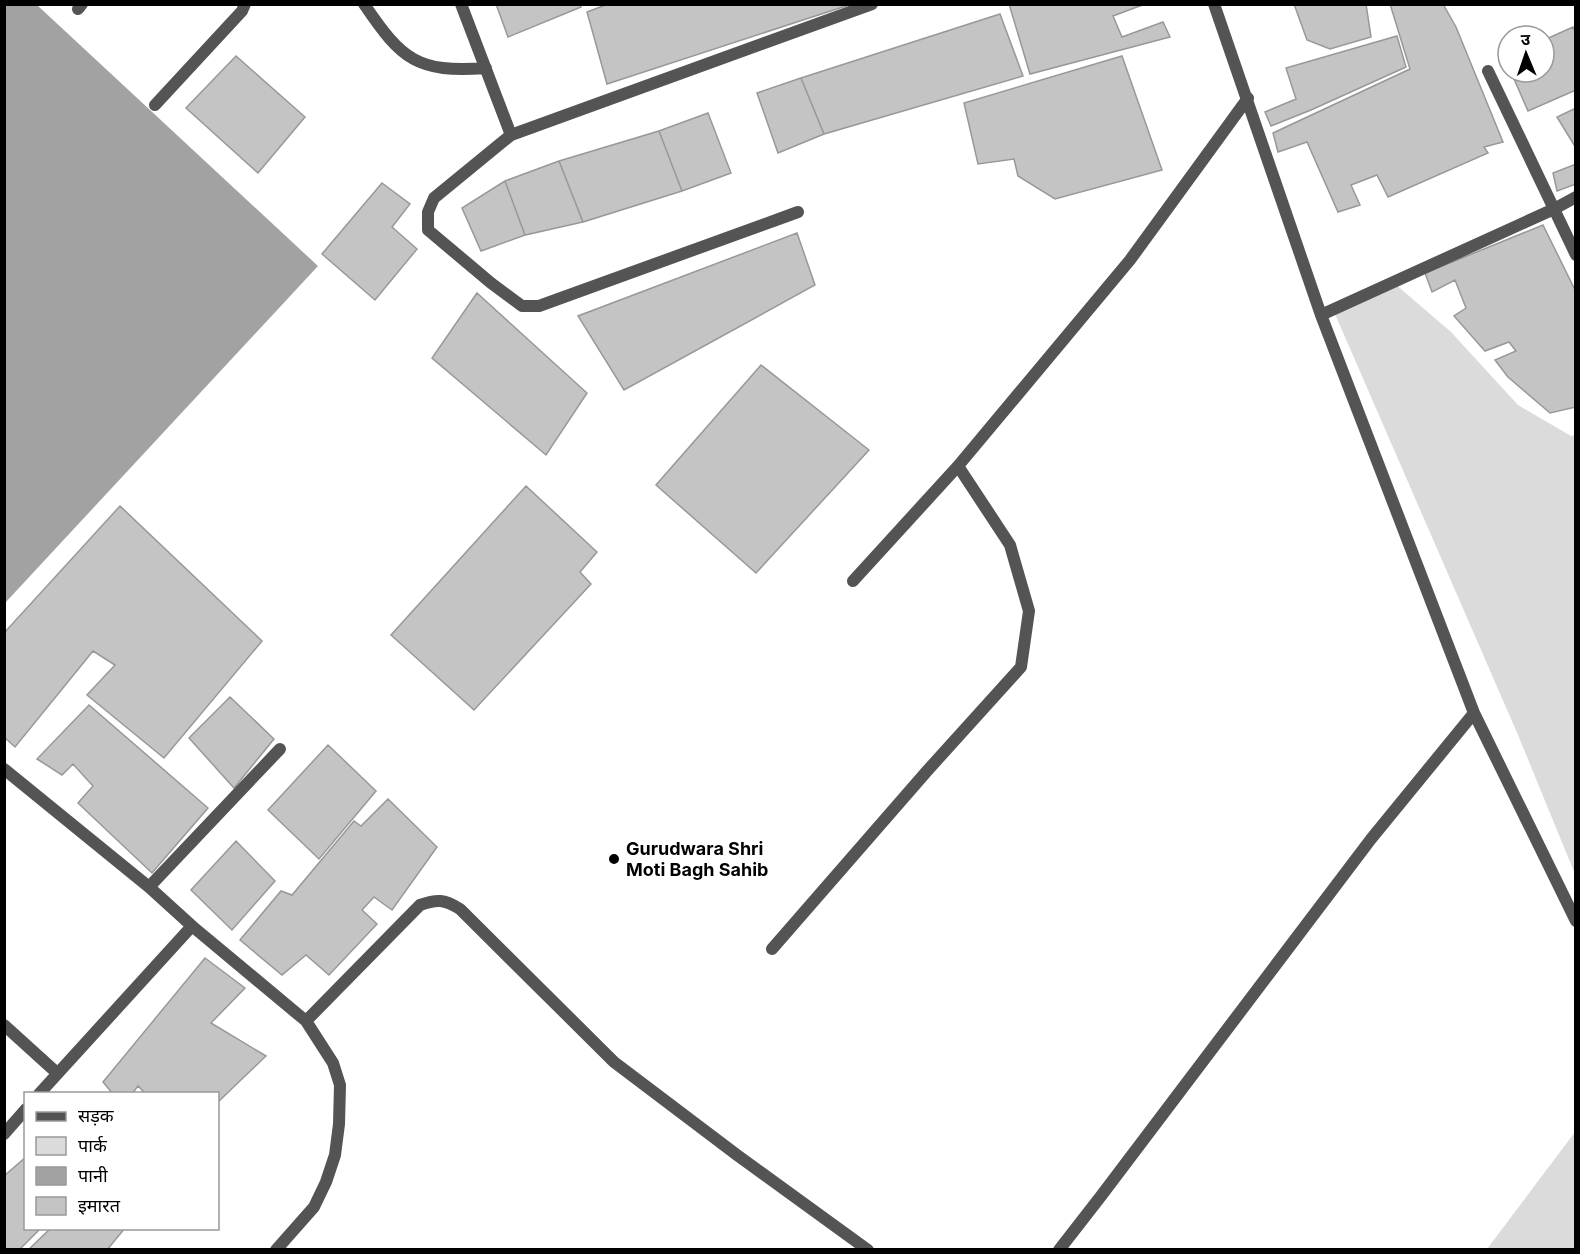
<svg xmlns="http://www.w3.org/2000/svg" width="1580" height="1254" viewBox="0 0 1580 1254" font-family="Inter,'Noto Sans Devanagari',sans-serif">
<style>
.green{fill:#dbdbdb}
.water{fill:#a2a2a2}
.building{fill:#c4c4c4;stroke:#989898;stroke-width:1.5}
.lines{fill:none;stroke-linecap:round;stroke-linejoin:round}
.service{stroke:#545454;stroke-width:12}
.minor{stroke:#545454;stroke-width:12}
.poi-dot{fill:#000;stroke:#fff;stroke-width:2}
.labels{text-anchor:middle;stroke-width:4.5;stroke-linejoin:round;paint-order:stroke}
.poi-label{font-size:18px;font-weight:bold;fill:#000;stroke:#fff;text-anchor:start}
</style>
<rect width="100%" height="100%" fill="#fff"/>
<!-- green -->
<path class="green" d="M1394,283l57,49 67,73 53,31 4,-1v439l-57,-139 -183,-421z
M1575,1132v117h-88z"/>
<!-- water -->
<path class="water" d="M5,4l32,1 281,261 -313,337z"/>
<!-- building -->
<path class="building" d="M496,4h84l1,3 -73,30z
M608,4h244l-245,80 -20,-72z
M1009,4h136l-32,12 9,21 41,-15 7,15 -140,37z
M1294,4h72l5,33 -41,12 -23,-9z
M1390,4h53l13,23 47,115 -19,5 4,6 -100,44 -11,-22 -26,10 9,20 -22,7 -31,-70 -29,10 -5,-19 137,-64z
M1000,14l23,62 -199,58 -23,-56z
M1573,27l3,6v57l-48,21 -17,-39h33v-32z
M1397,36l9,31 -95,43 -40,16 -6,-14 31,-13 -10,-31z
M236,56l69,61 -47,56 -72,-65z
M1122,56l40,114 -107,29 -37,-23 -4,-17 -36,5 -14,-61z
M801,78l23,56 -46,19 -21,-60z
M1576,108v40l-19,-31z
M708,113l23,60 -49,18 -23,-60z
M659,131l23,60 -99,31 -24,-61z
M559,161l24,61 -58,13 -20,-54z
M1576,164v20l-19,7 -4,-18z
M505,181l20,54 -44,16 -19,-43z
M382,183l28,21 -18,23 25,22 -42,51 -53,-46z
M1543,225l33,67v115l-26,6 -42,-36 -13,-17 21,-9 -7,-9 -24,9 -31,-35 12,-8 -11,-28 -23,12 -7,-19z
M797,233l18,52 -191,105 -46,-74z
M477,293l110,100 -41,62 -114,-97z
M761,365l108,85 -113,123 -100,-88z
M526,486l71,66 -17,20 11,12 -117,126 -83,-75z
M120,506l142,135 -98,117 -77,-63 28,-30 -22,-14 -78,96 -11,-10v-104z
M230,697l44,42 -40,49 -45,-50z
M89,705l119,103 -56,65 -74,-70 15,-17 -20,-22 -11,11 -25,-16z
M328,745l48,46 -57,68 -51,-49z
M388,799l49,48 -45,63 -18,-13 -12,13 15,14 -48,51 -23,-20 -24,20 -42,-35 41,-49 11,4 62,-74 7,5z
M236,841l39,40 -43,49 -41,-40z
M205,958l40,30 -34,35 55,33 -48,46v-8h-72l-8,-8 -6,8h-19l-10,-12z
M26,1157v71h15l-22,22h-15v-74z
M51,1228h74l-18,22h-79z"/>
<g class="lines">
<!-- service -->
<path class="service" d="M853,581l105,-115 172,-206 118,-162
M772,949l155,-178 94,-104 8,-56 -19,-66 -52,-79"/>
<!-- minor -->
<path class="minor" d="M364,4c38,56 53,69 122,64
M461,4l50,131
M1214,4l107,311 153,398 102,208
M78,9l4,-5
M1488,71l66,138 22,-12
M155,105l87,-94 3,-7
M798,212l-259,94h-17l-31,-23 -63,-53v-18l6,-14 77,-63 361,-131
M1321,315l233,-106 22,46
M4,769l145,118 43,39 114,95 27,42 7,22 -1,39 -4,31 -9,27 -12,25 -38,43
M149,887l131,-138
M306,1021l114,-116c17,-6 24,-6 40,4l154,153 123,93 131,95
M4,1025l53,48
M39,1094l153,-168
M4,1134l22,-25
M1059,1250l42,-54 270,-357 103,-126"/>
</g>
<!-- markers -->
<circle class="poi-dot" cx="614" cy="859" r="6"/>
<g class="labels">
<!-- poi labels -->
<g class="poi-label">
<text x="626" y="855">Gurudwara Shri<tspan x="626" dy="21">Moti Bagh Sahib</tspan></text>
</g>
</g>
<!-- border -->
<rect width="1580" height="1254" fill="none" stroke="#000000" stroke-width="12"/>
<!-- legend -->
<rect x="24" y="1092" width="195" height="138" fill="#ffffff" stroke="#999999" stroke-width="1.5"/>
<rect x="36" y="1112" width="30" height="9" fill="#545454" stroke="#999999" stroke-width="1.5"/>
<text x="78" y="1122" font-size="18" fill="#000000">सड़क</text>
<rect x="36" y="1137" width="30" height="18" fill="#dbdbdb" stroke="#999999" stroke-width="1.5"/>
<text x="78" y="1152" font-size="18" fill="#000000">पार्क</text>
<rect x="36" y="1167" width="30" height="18" fill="#a2a2a2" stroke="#999999" stroke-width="1.5"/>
<text x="78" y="1182" font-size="18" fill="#000000">पानी</text>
<rect x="36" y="1197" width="30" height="18" fill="#c4c4c4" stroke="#999999" stroke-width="1.5"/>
<text x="78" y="1212" font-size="18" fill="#000000">इमारत</text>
<!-- north arrow -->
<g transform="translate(1526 54) rotate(358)"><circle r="28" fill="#ffffff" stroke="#999999" stroke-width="1.5"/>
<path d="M0-4.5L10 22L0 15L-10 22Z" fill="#000000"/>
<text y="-9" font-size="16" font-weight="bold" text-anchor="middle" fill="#000000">उ</text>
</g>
</svg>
